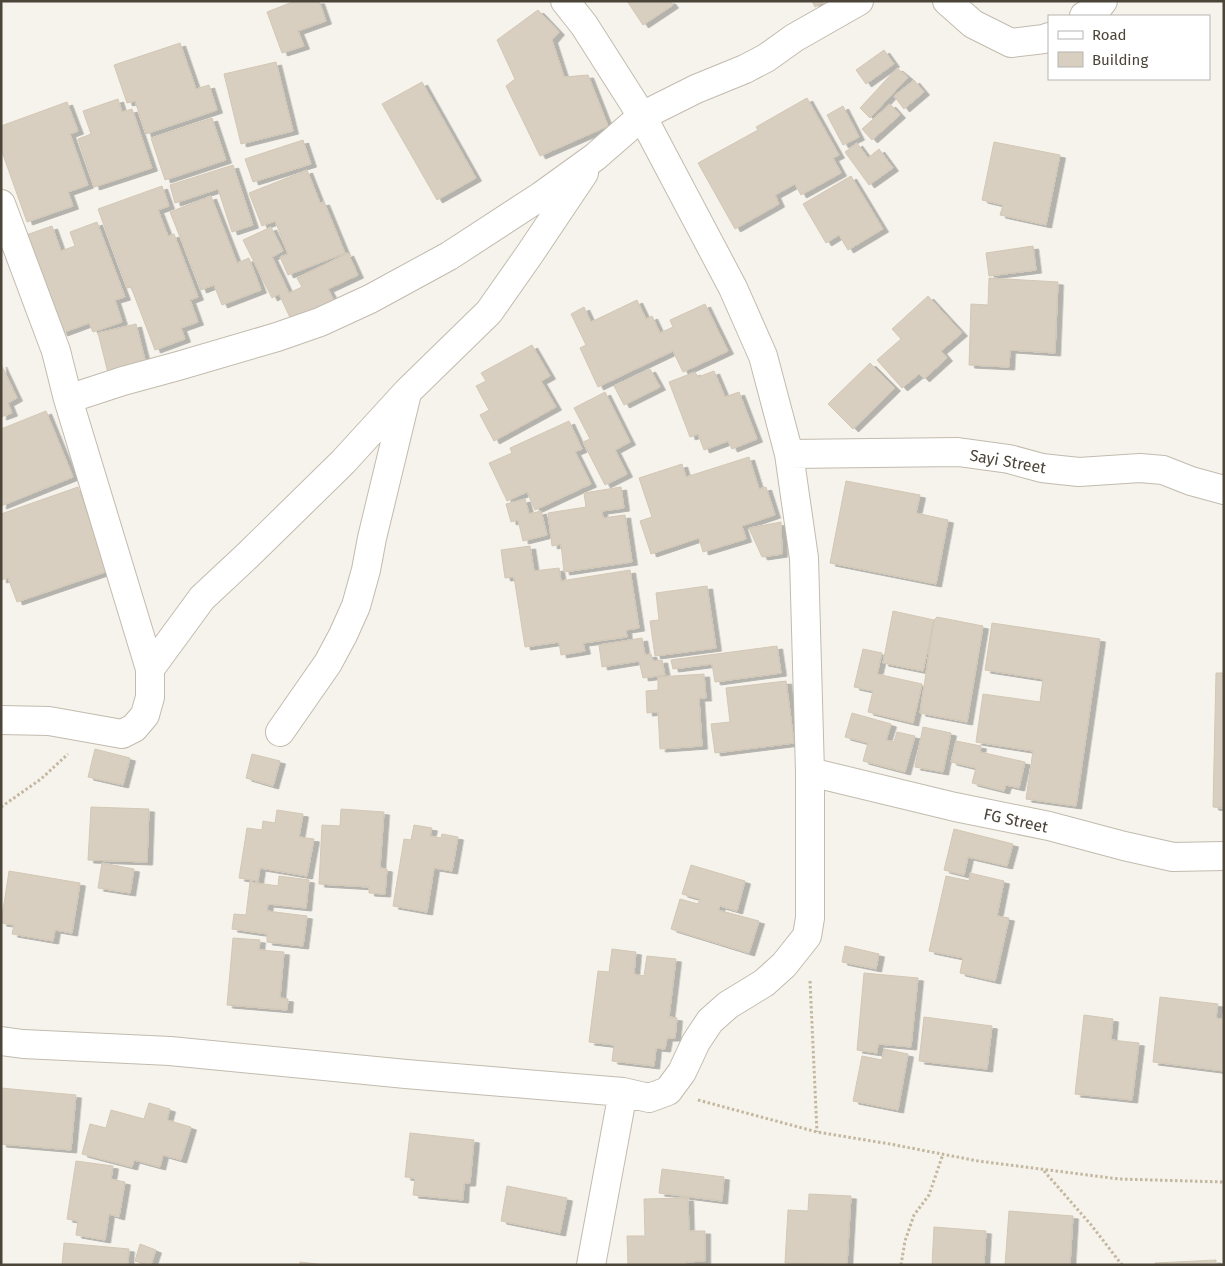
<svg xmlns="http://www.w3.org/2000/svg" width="1225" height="1266" viewBox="0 0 1225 1266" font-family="'Fira Sans',sans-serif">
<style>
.building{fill:#d8cfc1;stroke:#d3c7b4;filter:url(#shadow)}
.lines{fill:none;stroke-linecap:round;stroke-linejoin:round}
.minor-casing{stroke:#c2bbae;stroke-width:30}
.path{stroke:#c4b79f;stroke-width:3;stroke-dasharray:2.5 2.5;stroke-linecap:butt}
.minor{stroke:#fff;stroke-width:28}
.labels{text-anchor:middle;stroke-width:5;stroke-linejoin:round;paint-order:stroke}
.street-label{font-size:16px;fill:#4b4439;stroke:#fff}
</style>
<defs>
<filter id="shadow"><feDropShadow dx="5.5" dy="3" stdDeviation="0" flood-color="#0004"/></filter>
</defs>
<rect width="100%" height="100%" fill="#f6f3ec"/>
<!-- building -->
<path class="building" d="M295,1h24l7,20 -28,10 6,15 -22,7 -15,-41z
M627,1h43l3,4 -30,20z
M812,1h14l-11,6z
M538,10l21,22 -7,8 12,37 24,-2 20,51 -68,30 -34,-70 9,-7 -18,-39z
M180,43l16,46 13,-4 8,25 -71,24 -11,-33 -8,2 -13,-38z
M884,50l10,14 -28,20 -10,-14z
M276,62l17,69 -52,13 -17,-70z
M897,68l11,9 -38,41 -10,-10z
M914,80l10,12 -20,17 -10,-13z
M422,82l54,96 -39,22 -55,-96z
M807,98l32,57 -6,3 8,15 -40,22 -6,-11 -20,11 4,9 -44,25 -37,-66 60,-33 -2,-3z
M118,99l4,13 10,-3 20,59 -58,19 -16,-48 13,-5 -8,-23z
M67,102l11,29 -8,3 18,51 -20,7 5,14 -46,16 -26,-73v-23z
M890,104l10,11 -28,25 -10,-11z
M843,106l16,31 -16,8 -16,-30z
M212,118l14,42 -61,20 -14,-42z
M303,140l8,24 -58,18 -8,-23z
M994,142l66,13 -14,70 -46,-10 3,-10 -21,-5z
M857,143l11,15 11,-9 14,19 -24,17 -24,-33z
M233,165l20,60 -21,7 -14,-43 -43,14 -5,-18z
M307,170l13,33 4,-1 21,51 -57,22 -8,-18 8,-3 -13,-33 -13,5 -13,-33z
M851,176l32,53 -35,21 -9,-15 -13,8 -23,-39z
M162,186l7,20 -11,4 10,26 6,-2 24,63 -8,3 8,22 -17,6 4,11 -30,11 -24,-63 -4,1 -29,-79z
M211,196l26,67 12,-5 12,32 -39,15 -8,-20 -13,5 -31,-78z
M97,222l28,75 -10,3 7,22 -29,10 -4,-9 -27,10 -36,-98 26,-9 9,25 14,-5 -5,-14z
M271,227l12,24 -11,6 17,36 13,-6 -5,-9 51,-25 10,22 -30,14 7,14 -42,21 -14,-30 -7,4 -29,-58z
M1033,246l3,24 -47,6 -3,-23z
M989,278l69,4 -3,71 -45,-3 -1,17 -40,-2 2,-61 17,1z
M928,296l34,37 -21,18 6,7 -23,21 -5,-5 -17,14 -25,-28 24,-21 -9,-10z
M637,300l9,19 6,-3 8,17 13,-6 -3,-7 35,-16 23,47 -45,21 -10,-21 -75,36 -18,-39 6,-3 -15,-31 13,-7 7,15z
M136,324l11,44 -38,9 -11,-44z
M532,345l18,31 -9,5 15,26 -62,34 -14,-26 9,-5 -13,-24 10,-5 -5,-8z
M870,363l25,25 -42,41 -25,-25z
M1,364l16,34 -9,5 4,10 -11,4z
M650,369l10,18 -36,18 -10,-19z
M714,371l11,26 14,-5 18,47 -25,10 -4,-8 -24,9 -6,-16 -8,3 -21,-55 26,-10 3,5z
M605,392l25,50 -15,8 12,24 -22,11 -22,-43 7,-3 -16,-31z
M46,411l27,66 -72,29v-77z
M569,421l13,28 -7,3 16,32 -56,26 -8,-18 -20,9 -18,-38 23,-10 -2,-5z
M749,457l10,32 7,-2 9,28 -33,11 4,13 -43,13 -4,-14 -48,16 -11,-33 12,-4 -13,-39 43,-14 4,13z
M846,481l74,14 -4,18 32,7 -12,64 -106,-21z
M78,487l30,84 -91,31 -9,-24 -7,2v-66z
M621,487l3,21 -22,3 1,7 22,-3 7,47 -68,10 -3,-28 -9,2 -4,-33 38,-6 -2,-14z
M525,499l4,15 12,-3 6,24 -24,6 -5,-21 -7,2 -5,-18z
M781,522l1,32 -20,3 -13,-29z
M530,546l4,25 25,-3 2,13 69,-11 9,58 -13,2 1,7 -44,6 2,8 -24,4 -2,-13 -34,5 -11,-70 -9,1 -4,-28z
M707,586l9,62 -61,8 -5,-35 9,-1 -3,-27z
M893,611l41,9 -11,51 -40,-8z
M937,617l46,9 -16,96 -47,-9 14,-93z
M992,623l108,16 -24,167 -50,-7 7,-48 -57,-9 7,-48 57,8 3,-23 -58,-9z
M642,638l3,17 6,-1 2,7 9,-1 3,15 -22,3 -4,-17 -37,6 -3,-22z
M777,646l4,27 -66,9 -3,-18 -39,5 -2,-9z
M863,649l19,4 -5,21 45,10 -9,39 -45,-11 5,-21 -19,-4z
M1216,673h8v135l-11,-1z
M704,674l2,24h-7l3,48 -42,3 -2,-37 -11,1 -1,-22 12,-1v-13z
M786,681l8,62 -79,10 -4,-29 19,-2 -4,-34z
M852,713l39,11 -5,16 8,2 3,-10 18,4 -10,36 -42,-11 5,-18 -23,-6z
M923,727l28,6 -8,39 -28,-5z
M956,741l25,5 -1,6 45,10 -6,26 -13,-3 -2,6 -32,-8 4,-15 -25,-6z
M95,749l35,9 -7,27 -35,-8z
M252,754l28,7 -7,25 -27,-8z
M91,807l58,2 -2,53 -59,-2z
M341,809l43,3 -4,56 7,1 -2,25 -16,-1v-6l-50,-3 3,-59 18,1z
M277,810l26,4 -4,23 15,2 -7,37 -47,-8 -2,13 -19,-3 8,-50 15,2 1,-9 12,2z
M414,825l18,3 -2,8 11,2 1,-4 16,3 -6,34 -18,-3 -7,44 -34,-6 11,-67 7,1z
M954,829l59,15 -6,22 -39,-9 -4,18 -20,-5z
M102,863l32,6 -4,24 -32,-5z
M691,865l54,16 -8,30 -17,-5 -2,4 41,11 -10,32 -78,-24 9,-30 18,5 2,-5 -18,-5z
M9,871l71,12 -8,50 -17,-3 -2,11 -41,-7 2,-9 -13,-2z
M970,873l34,8 -7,35 12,2 -14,63 -35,-8 3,-15 -34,-7 17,-75 23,5z
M279,876l30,4 -3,28 -38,-4 -1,7 40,5 -4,30 -36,-4v-8l-35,-5 2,-15 12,1 4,-33 28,4z
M233,938l27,2 -1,10 25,2 -4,46 8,1 -1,11 -60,-5z
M845,946l34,8 -3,15 -34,-7z
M612,949l24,3 -2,22 10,2 3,-20 29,3 -7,58 8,1 -2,20h-8l-2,11 -9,-1 -2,18 -42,-5 2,-16 -25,-3 9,-71 11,1z
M864,973l54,5 -7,69 -33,-3 -1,9 -20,-3z
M1160,997l58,7 -2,14 8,2v51l-71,-9z
M1084,1015l29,4 -2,21 28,3 -7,57 -57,-6z
M924,1017l68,9 -5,43 -68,-8z
M884,1049l24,5 -10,56 -45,-9 9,-45 20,4z
M1,1088l75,7 -5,55 -70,-6z
M149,1103l21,6 -3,11 24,7 -10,33 -18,-5 -3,12 -26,-7 -2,7 -50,-13 8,-30 16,4 5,-18 33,9z
M410,1133l64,7 -4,43h-6l-1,17 -50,-5 2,-17 -10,-1z
M76,1161l37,5 -2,13 14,3 -6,35 -10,-3 -4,26 -29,-5 2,-14 -11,-2z
M662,1169l62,8 -2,24 -63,-8z
M507,1186l60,12 -7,35 -59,-12z
M809,1194l42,2 -4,69 -62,-2 3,-53 20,1z
M688,1198l1,33h16v30l-19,1v3h-58l-1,-29h18l-1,-37z
M1009,1211l64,5 -3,49h-65z
M934,1227l52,4 -2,34h-52z
M64,1243l65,6 -1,16h-66z
M140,1244l16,6 -5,15h-4l-12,-4z
M1216,1260v5h-61v-2z
M300,1262l25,3h-25z"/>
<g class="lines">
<defs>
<path id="minor" d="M947,1l26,23 38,19 33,-4 5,-2
M1084,16l12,-6 7,-9
M1,204l55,147 12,48 82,270v28l-5,18 -11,13 -12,6 -73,-13 -48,-1
M68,399l55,-18 55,-15 99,-29 43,-15 50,-23 79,-43 92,-60 54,-39 47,-41 54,-27 49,-20 21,-11 28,-20 65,-37
M789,454l169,-2 51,7 33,9 18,2 19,2 61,-4 23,2 28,11 33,9
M150,669l52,-71 45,-42 96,-94 64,-70 82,-80 40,-57 55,-82
M280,732l48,-69 15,-28 13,-29 10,-36 6,-32 35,-145
M810,772l145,35 94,19 75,20 49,11 51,-1
M1,1041l22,3 147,7 236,23 217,18 26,6 19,-7 14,-19 14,-30 14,-21 18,-16 36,-22 20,-18 23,-29 3,-18v-146l-6,-214 -15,-104 -26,-98 -30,-68 -91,-172 -58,-91 -19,-24
M591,1265l32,-173"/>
</defs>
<!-- minor casing -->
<use href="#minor" class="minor-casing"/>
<!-- path -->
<path class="path" d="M1,807l40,-28 27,-25
M810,981l7,151
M698,1100l119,32 73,12 88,17 141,18 105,3
M1044,1171l48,55 30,39
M901,1265l4,-24 9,-26 15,-20 14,-41"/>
<!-- minor -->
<use href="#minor" class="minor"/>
</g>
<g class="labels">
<!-- street labels -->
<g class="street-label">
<text transform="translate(1008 461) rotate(10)" y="6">Sayi Street</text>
<text transform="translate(1016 820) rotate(12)" y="6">FG Street</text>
</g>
</g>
<!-- border -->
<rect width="1225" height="1266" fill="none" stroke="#4b4439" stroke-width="5"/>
<!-- legend -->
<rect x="1048" y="15" width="162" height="65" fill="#ffffff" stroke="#b7b4b0"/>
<rect x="1058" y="31" width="25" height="8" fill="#ffffff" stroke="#b7b4b0"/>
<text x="1092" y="40" font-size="15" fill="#4b4439">Road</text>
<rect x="1058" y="52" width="25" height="15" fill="#d8cfc1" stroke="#b7b4b0"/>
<text x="1092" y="65" font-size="15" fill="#4b4439">Building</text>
</svg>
